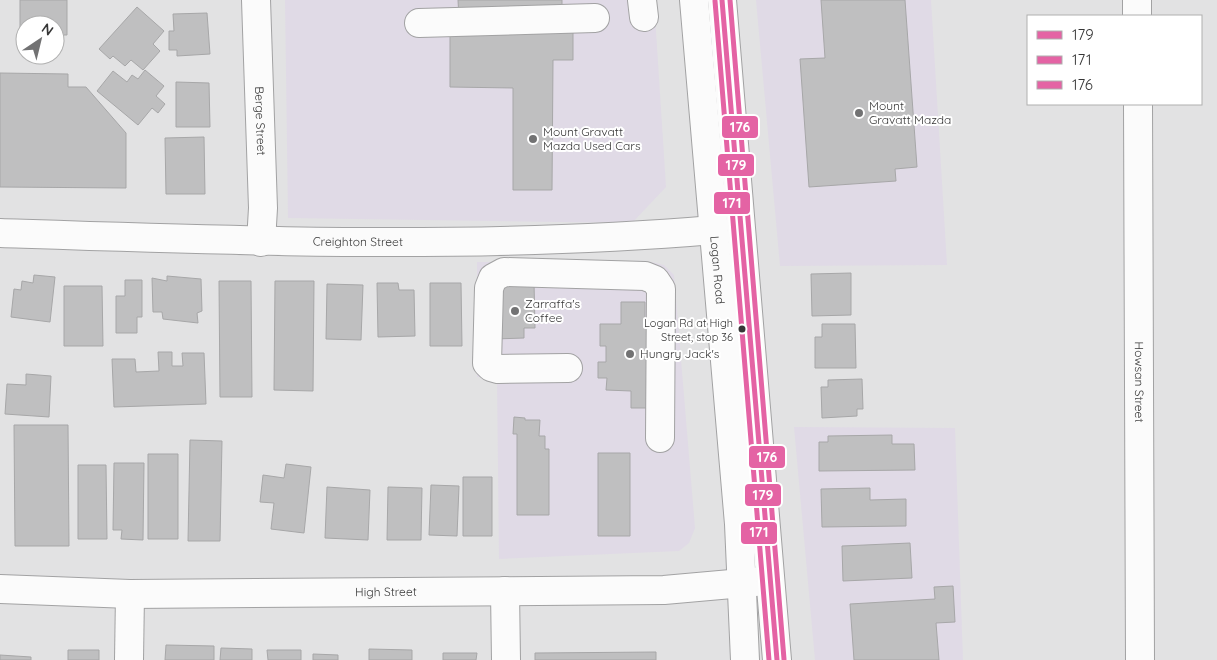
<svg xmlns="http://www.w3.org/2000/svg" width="1217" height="660" viewBox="0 0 1217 660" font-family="Quicksand,sans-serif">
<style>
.commercial{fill:#e0dae6}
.building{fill:#bfbfc0;stroke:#a7a7a8}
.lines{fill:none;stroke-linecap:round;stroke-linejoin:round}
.minor-casing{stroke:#a2a2a3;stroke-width:30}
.major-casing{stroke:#a2a2a3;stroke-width:30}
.minor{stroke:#fbfbfb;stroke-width:28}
.major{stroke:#fbfbfb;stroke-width:28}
.bus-1-casing{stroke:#fff;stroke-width:9}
.bus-2-casing{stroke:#fff;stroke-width:9}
.bus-3-casing{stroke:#fff;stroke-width:9}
.bus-1{stroke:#e463a4;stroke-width:5}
.bus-2{stroke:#e463a4;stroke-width:5}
.bus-3{stroke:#e463a4;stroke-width:5}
.poi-dot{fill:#727273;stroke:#fff;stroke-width:2}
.bus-dot{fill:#363636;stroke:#fff;stroke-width:2}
.labels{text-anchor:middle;stroke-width:4;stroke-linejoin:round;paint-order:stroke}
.bus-label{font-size:11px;fill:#363636;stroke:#fff;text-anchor:end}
.poi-label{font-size:12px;fill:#363636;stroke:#fff;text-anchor:start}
.street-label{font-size:12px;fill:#363636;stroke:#fff}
.line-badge{stroke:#fff;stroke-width:2}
.badge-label{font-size:14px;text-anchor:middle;font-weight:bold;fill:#fff}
</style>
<rect width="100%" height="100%" fill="#e2e2e3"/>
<!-- commercial -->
<path class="commercial" d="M285,0h369l12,187 -34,36 -344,-5z
M756,0h175l16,265 -167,1z
M477,262h174l13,3 10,10 21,253 -6,15 -10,8 -180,8 -2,-181 -20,-1z
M794,427l161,1 8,232h-148z"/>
<!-- building -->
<path class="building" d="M20,0h47v35h-12v-10h-30v10h-5z
M458,0h104v12l-103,6z
M821,0h84l12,167 -22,2 1,12 -87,6 -9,-128 25,-1z
M137,7l27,24 -11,13 7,7 -17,19 -12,-10 -6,6 -12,-10 -3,3 -11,-10z
M207,13l3,41 -33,2v-6h-8v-19h5l-1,-17z
M450,31l123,1v28h-20l-1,130h-39v-102l-63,-1z
M145,70l19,16 -8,10 9,8 -7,9 -6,-5 -14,17 -41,-34 16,-20 14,11 5,-7 6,4z
M0,73l68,1v13h18l40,46v55l-126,-1z
M176,82l33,1 1,44h-34z
M204,137l1,57h-39l-1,-56z
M851,273v42l-39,1 -1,-42z
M34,275l21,2 -5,45 -39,-5 3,-28 7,1 1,-9 11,2z
M167,276l34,3 1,32 -5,2 1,10 -35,-4 -1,-7h-9l-1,-34 15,3z
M125,280h17v37h-5v16h-21v-37h9z
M219,281h32l1,116h-32z
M275,281h39l-1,110 -39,-1z
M503,282h31l1,46h-11v10l-29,1 -1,-47 9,1z
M377,283h21l1,7h15l1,46 -37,1z
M430,283h31l1,63h-32z
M327,284l36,1 -2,55 -35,-1z
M64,286h38l1,60h-39z
M621,302h24v17h9l-1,89h-22v-17l-25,-1 1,-12h-9v-16h8v-16h-6v-22h21z
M822,324h33l1,44h-41v-31h7z
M158,352h14v14h11l-1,-13h22l2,51 -92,3 -2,-48h23l1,13 23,-1z
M26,374l25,2 -2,41 -44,-3 2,-30 19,1z
M862,379l1,30h-6v7l-35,2 -1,-31h7v-7z
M514,417l11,1v2h15l-1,16h6v13h4v66h-32v-81h-4z
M14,425h54l1,121h-54z
M892,435v9h22l1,26 -96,1v-29h9v-6z
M190,440l32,1 -2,100h-32z
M598,453h32v83h-32z
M148,454h30v85h-30z
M114,463h30l-1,77 -22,-1 1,-9h-9z
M286,464l25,3 -7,66 -33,-4 3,-26 -14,-1 3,-27 21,3z
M78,465h28l1,74h-29z
M463,477h29v59h-29z
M431,485l28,1 -2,50 -28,-1z
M327,487l43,3 -2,50 -43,-2z
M388,487l34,1 -1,52h-34z
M870,488v12l36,-1v27l-84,1 -1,-38z
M910,543l2,35 -69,3 -1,-35z
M953,586l2,36 -19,1 3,37h-85l-4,-56 85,-5 -1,-12z
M166,645l48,1v14h-49z
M221,648l31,1v11h-32z
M369,649l43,1v10h-43z
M68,650h31v10h-31z
M267,650h34v10h-33z
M656,652v8h-121v-7z
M443,653h34l-1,7h-33z
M313,654l25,1v5h-25z
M0,655l31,2v3h-31z"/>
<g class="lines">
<defs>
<g id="minor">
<path id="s1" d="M256,0l7,208 -2,34"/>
<path d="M642,0l2,17"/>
<path d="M1137,0v16"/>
<path d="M419,23l176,-5"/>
<path id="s2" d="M1138,104l2,556"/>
<path id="s3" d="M0,233c238,8 476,17 713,-3"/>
<path d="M568,368l-70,1 -7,-2 -4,-4 2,-75 4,-10 11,-6 141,4 10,4 6,9 -1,149"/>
<path id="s4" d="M0,589l130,5 534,-4 101,-9"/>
<path d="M505,591l1,69"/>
<path d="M129,660l1,-66"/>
</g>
<g id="major">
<path id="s5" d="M694,0l45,524 6,136"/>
<path d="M722,0l55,660"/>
</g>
</defs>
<!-- minor casing -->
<use href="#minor" class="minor-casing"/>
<!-- major casing -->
<use href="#major" class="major-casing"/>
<!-- minor -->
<use href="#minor" class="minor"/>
<!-- major -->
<use href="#major" class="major"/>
<defs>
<path id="bus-1" d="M722,0l55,660"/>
<path id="bus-2" d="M715,1l54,659"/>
<path id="bus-3" d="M730,0l54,659"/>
</defs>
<!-- bus-1 casing -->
<use href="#bus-1" class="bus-1-casing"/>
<!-- bus-2 casing -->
<use href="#bus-2" class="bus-2-casing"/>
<!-- bus-3 casing -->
<use href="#bus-3" class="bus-3-casing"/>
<!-- bus-1 -->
<use href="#bus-1" class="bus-1"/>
<!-- bus-2 -->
<use href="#bus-2" class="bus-2"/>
<!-- bus-3 -->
<use href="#bus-3" class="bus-3"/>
</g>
<!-- markers -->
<g class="poi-dot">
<circle cx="859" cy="113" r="5"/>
<circle cx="533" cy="139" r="5"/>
<circle cx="515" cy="311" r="5"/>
<circle cx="630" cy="354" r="5"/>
</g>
<circle class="bus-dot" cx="742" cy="329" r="4.5"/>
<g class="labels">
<!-- bus labels -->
<g class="bus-label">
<text x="733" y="327">Logan Rd at High<tspan x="733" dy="14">Street, stop 36</tspan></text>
</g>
<!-- poi labels -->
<g class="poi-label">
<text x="869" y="110">Mount<tspan x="869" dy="14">Gravatt Mazda</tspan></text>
<text x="543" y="136">Mount Gravatt<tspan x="543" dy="14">Mazda Used Cars</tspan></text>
<text x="525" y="308">Zarraffa's<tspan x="525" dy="14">Coffee</tspan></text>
<text x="640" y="358">Hungry Jack's</text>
</g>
<!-- street labels -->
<g class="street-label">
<text dy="4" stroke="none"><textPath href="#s1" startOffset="121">Berge Street</textPath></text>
<text dy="4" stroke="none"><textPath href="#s3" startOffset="358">Creighton Street</textPath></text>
<text dy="4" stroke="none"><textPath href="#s5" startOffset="271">Logan Road</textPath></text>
<text dy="4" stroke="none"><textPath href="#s2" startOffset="278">Howsan Street</textPath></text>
<text dy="4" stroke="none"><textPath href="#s4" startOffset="386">High Street</textPath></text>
</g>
</g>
<g class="line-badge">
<rect x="721" y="115" width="38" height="24" rx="5" fill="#e463a4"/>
<rect x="717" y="153" width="38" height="24" rx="5" fill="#e463a4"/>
<rect x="713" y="191" width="38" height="24" rx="5" fill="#e463a4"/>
<rect x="748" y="445" width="38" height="24" rx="5" fill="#e463a4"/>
<rect x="744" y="483" width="38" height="24" rx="5" fill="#e463a4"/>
<rect x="740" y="521" width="38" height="24" rx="5" fill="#e463a4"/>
</g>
<g class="badge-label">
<text x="740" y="132">176</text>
<text x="736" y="170">179</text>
<text x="732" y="208">171</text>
<text x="767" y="462">176</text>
<text x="763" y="500">179</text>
<text x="759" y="537">171</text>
</g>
<!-- legend -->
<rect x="1027" y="15" width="175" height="90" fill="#ffffff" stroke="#afafaf"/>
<rect x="1037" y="31" width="25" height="8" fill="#e463a4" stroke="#afafaf"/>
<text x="1072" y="40" font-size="15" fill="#363636">179</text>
<rect x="1037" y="56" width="25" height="8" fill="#e463a4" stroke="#afafaf"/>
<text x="1072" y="65" font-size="15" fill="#363636">171</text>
<rect x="1037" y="81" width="25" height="8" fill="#e463a4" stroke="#afafaf"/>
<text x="1072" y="90" font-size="15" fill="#363636">176</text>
<!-- north arrow -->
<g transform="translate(40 40) rotate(35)"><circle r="24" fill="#ffffff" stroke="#afafaf"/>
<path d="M0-4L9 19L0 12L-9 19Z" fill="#727273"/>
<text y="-8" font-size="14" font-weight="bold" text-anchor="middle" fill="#363636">N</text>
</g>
</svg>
